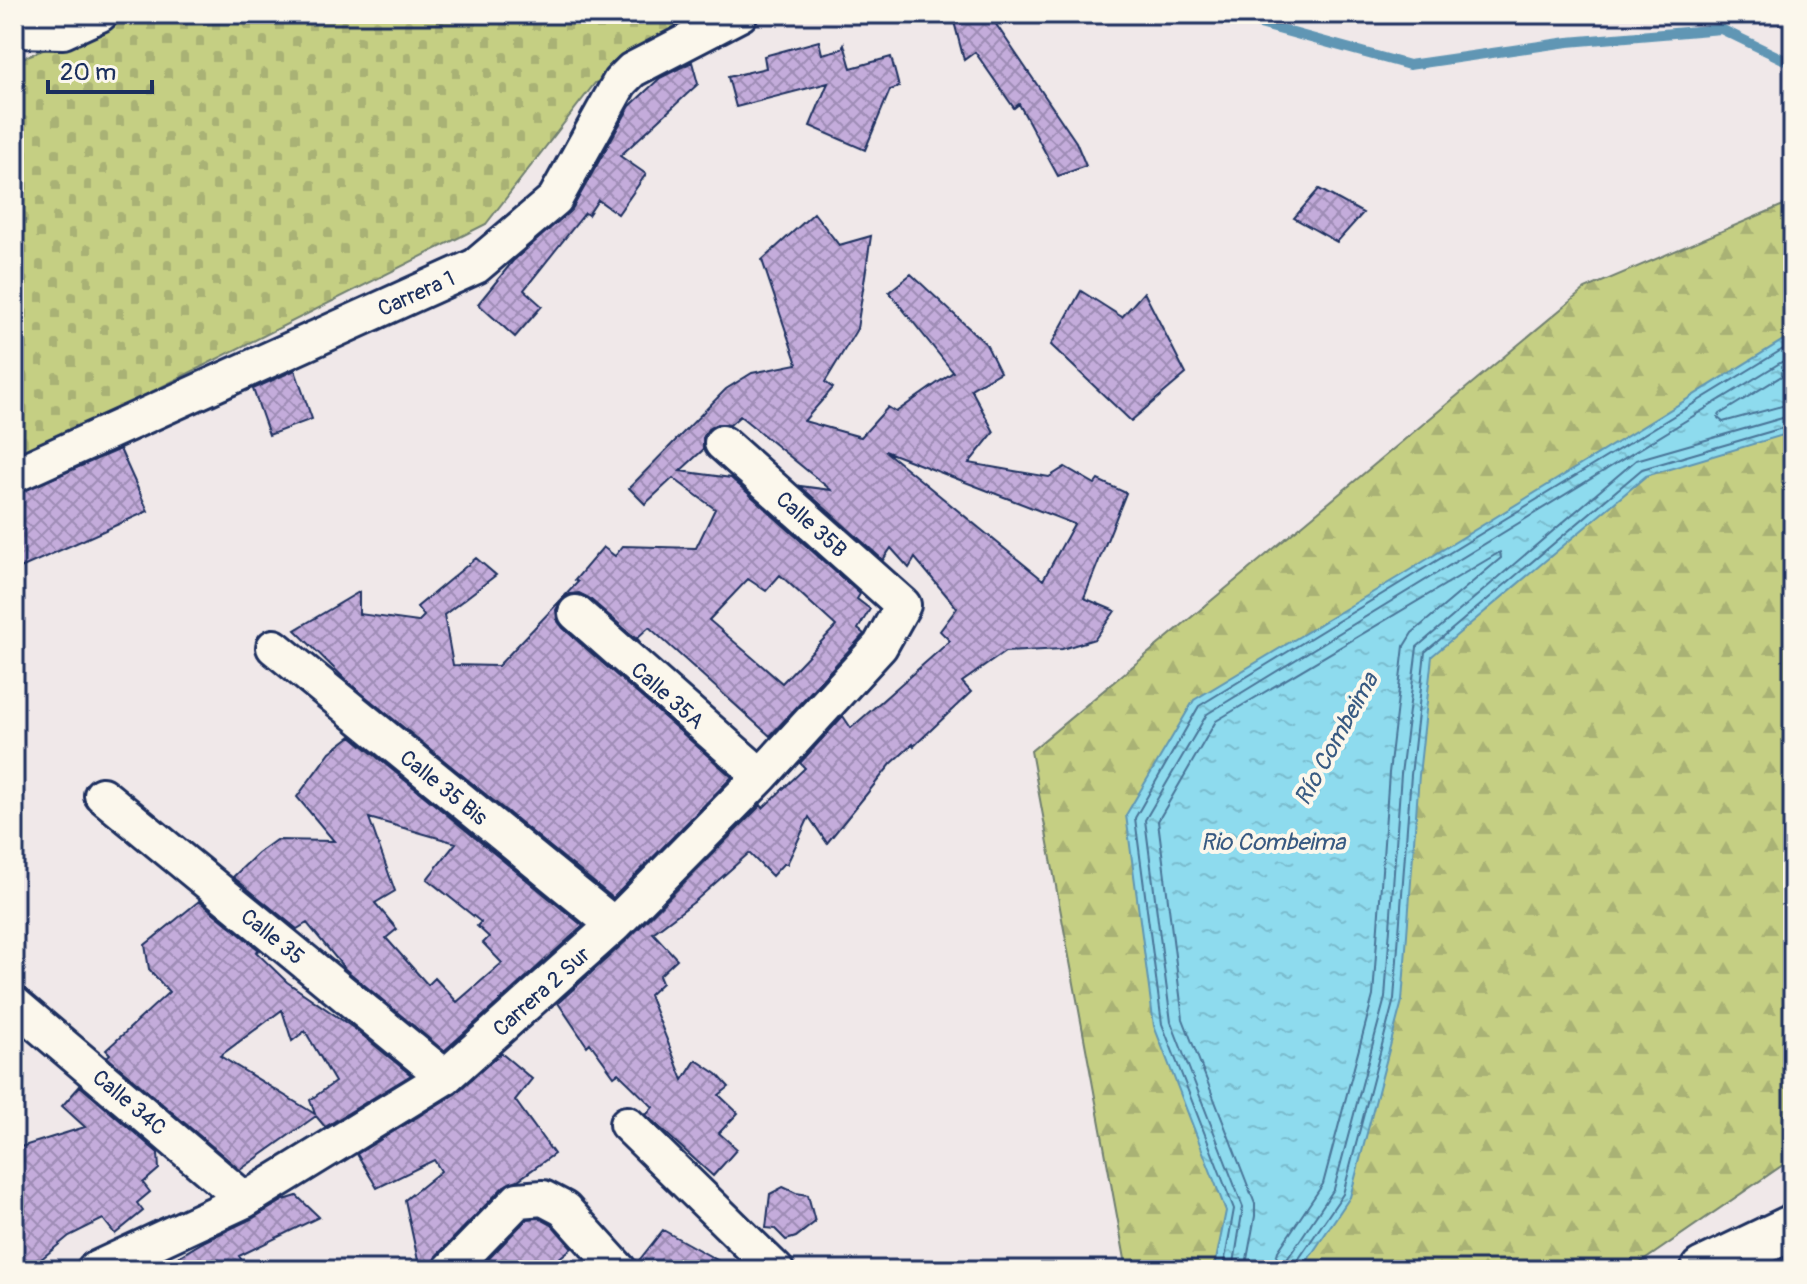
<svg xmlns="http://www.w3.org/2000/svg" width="1807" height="1284" viewBox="0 0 1807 1284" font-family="Pangolin,sans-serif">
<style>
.forest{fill:url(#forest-firs);stroke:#707f70;stroke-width:2}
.cemetery{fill:url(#cemetery-stones);stroke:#707f70;stroke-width:2}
.water{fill:url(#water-ripples);stroke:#6096b4;stroke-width:2}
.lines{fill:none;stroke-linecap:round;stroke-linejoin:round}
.shore{stroke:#497498;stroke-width:2}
.stream{stroke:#6096b4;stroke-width:10}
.building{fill:url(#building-cross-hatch);stroke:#1b2f5e;stroke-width:2;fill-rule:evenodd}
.minor-casing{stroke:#1b2f5e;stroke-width:40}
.trunk-casing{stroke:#1b2f5e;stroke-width:50}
.minor{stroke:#fbf7ec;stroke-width:34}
.trunk{stroke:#fbf7ec;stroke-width:44}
.labels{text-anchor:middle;stroke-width:8;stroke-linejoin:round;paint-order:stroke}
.street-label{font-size:22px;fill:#1b2f5e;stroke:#fbf7ec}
.water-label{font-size:24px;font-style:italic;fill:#385a82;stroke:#fbf7ec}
</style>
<defs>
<pattern id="forest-firs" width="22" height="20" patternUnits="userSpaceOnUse" patternTransform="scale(2)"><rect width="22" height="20" fill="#c5cf83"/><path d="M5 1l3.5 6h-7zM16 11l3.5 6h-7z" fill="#a9b274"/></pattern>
<pattern id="cemetery-stones" width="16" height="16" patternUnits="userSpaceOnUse" patternTransform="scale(2)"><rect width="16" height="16" fill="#c5cf83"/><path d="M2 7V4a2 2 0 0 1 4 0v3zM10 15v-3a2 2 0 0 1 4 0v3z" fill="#a9b274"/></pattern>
<pattern id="water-ripples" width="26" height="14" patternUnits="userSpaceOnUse" patternTransform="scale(2)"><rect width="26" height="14" fill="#8edbee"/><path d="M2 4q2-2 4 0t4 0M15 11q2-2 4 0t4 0" fill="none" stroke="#7abcce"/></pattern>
<pattern id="building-cross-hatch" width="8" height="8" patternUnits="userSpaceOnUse" patternTransform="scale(2)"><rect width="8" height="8" fill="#c4acdb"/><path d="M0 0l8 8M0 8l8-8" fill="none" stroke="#9e8cb5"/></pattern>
</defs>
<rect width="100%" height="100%" fill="#f0e8e9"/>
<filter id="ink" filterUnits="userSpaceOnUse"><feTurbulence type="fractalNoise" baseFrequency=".0125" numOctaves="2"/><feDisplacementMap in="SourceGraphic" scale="16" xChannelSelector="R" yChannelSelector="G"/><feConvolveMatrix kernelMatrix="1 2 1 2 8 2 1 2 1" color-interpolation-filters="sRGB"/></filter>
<g filter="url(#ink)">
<!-- forest -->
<path class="forest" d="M1793,201v957l-163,112h-503l-96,-519 554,-462z"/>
<!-- cemetery -->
<path class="cemetery" d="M138,14h593l-136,69 -109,141 -472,237v-400z"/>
<!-- water -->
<path class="water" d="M1793,334v98l-147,44 -214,180 -13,119 -17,226 -52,196 -49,73h-87l12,-59 -72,-185 -28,-211 68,-115 206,-124z"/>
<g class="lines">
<!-- shore -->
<path class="shore" d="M1793,369l-73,45 -2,4 5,4 70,-19
M1223,1270l11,-61 -72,-185 -27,-206 64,-112 594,-363
M1233,1270l10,-63 -72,-185 -26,-202 62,-106 586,-359
M1245,1270l10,-54v-12l-72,-185 -25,-198 58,-100 284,-169 1,6 -89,75 -8,13 -15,127 -16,223 -50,188 -45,67 -5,19
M1285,1270l3,-12 46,-69 51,-191 16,-224 16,-127 219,-187 157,-45
M1295,1270l1,-7 47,-69 51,-195 17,-224 14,-123 217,-183 151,-44"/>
<!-- stream -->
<path class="stream" d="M1224,14l185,51 159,-23 153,-13 72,35"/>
</g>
<!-- building -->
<path class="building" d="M952,14h37l87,128 10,24 -28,10 -39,-72 -5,4 -39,-56 -11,8z
M819,41l3,13 20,-5 2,-5 7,24 40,-11 8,30 -9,3 -25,60 -55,-24 18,-43 -92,24 -8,-30 38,-9 -2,-12z
M692,62l6,22 -78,72 26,18 -28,40 -20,-14 -10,15 -3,-2 -61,77 18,16 -27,31 -37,-33 35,-43 59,-52 58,-103 30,-28z
M1319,189l44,24 -26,29 -43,-24z
M814,213l25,32 32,-9 -14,93 -32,53 8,6 -29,33 57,16 27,-30 8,5 57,-40 -64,-80 22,-18 75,70 14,28 -29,17 23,43 -25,31 80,14 16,-10 30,17 3,-4 28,13 -42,105 31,13 -20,28 -33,10 -57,3 -43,30 9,10 -57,54 -1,-2 -22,20 -64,79 -18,-26 -22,47h-4l-11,12 -23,-23 -55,49 -41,31 24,26 -18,17 3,7 -13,12 34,85 13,-20 21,14 12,13 -10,8 19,18 -19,20 18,16 -24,27 -67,-61 7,-8 -35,-34 -4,3 -24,-33 -3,3 -29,-43 69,-63 134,-135 2,3 42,-40 -5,-5 43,-47 8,12 99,-87 -10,-10 17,-23 -42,-50 -6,10 -18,-20 -8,12 -83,-74 31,4 -91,-74 -10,9 -13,-1 -9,5 -5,9v12l-23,21 51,7 129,116 -3,5 13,10 -12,20 6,5 -94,102 -121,-109 -12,11 4,5 -52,-45 -10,-5 -9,1 -8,5 -6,11 1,10 6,8 169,149 -119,121 -264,-215 -54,-53 64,-38v22l59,8 6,-6 -7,-9 59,-49 20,17 -52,40 9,50 45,1 80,-84 -3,-2 28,-33 12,9 8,-10 73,2 19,-39 -42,-31 -28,26 -16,-16 97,-99 26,-16 45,-9 -35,-104zM885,451l189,73 -31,56zM780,575l56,51 -54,57 -73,-63 39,-41 18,12z
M1081,291l41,26 22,-25 42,82 -55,47 -80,-76z
M295,370l17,49 -43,16 -16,-46z
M120,449l28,62 -134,60v-76z
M351,736l232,190 -139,125 -99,-82 -38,-46 -10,6 -64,-52 25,-24 18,-13 58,1 -37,-44 33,-45zM369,818l87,25 -29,36 54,43 -4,4 12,11 -6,6 19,20 -45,39 -22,-24 -7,7 -42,-47 11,-9 -22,-26 20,-12z
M199,901l60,49 -3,2 31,30 68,47 56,46 -86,52 -9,-11 -76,54 -133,-113 3,-3 -4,-4 63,-58 -20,-23 -4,-24zM282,1010l10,31 13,-10 30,51 -25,18 5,14 -95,-58z
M501,1053l31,26 -17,21 39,54 -36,26 -14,6 -68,70 -5,14h-11l-15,-70 36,-29 -7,-11 -57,28 -20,-34 98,-60z
M80,1086l78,67 1,16 -16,14 7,9 -13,11 6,8 -28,23 -12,-15 -34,17 -41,34h-14v-121l71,-22 -23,-21z
M783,1187l13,6 12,2 7,27 -19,15 -10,3 -11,-11 -9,-1 4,-34z
M297,1196l22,21 -80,39 9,14h-92l49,-29 48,-23 31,-18z
M539,1218l13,7 20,23 -28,22h-66l49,-51z
M663,1230l72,40h-97l-1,-7z"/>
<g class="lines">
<defs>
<path id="minor" d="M14,30l49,1 37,-17
M14,475l462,-209 79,-67 65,-117 12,-12 108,-56
M576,613l185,163
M274,647l340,278
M102,795l343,282
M14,1004l231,196
M627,1124l149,146
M94,1270l151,-70 200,-123 169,-152 147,-149 119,-130 23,-41 -181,-162
M450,1270l68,-70 25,-2 21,11 55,61"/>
<path id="trunk" d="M1703,1270l90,-43"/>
</defs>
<!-- minor casing -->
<use href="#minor" class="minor-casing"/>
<!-- trunk casing -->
<use href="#trunk" class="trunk-casing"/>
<!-- minor -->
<use href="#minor" class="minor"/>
<!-- trunk -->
<use href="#trunk" class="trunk"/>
</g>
</g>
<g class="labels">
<!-- street labels -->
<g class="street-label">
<text transform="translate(416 293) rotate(-24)" y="8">Carrera 1</text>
<text transform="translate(812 524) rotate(42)" y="8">Calle 35B</text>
<text transform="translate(668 695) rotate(41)" y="8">Calle 35A</text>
<text transform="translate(444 787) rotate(39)" y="8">Calle 35 Bis</text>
<text transform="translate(273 936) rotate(39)" y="8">Calle 35</text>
<text transform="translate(541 991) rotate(-42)" y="8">Carrera 2 Sur</text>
<text transform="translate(130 1102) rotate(40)" y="8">Calle 34C</text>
</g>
<!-- water labels -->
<g class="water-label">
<text transform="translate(1336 739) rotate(-61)" y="8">Río Combeima</text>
<text x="1273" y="850">Rio Combeima</text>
</g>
</g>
<!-- margin -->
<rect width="1807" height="1284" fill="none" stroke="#fbf7ec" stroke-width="48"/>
<rect x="24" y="24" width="1759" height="1236" fill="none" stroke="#1b2f5e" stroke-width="3" filter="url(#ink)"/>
<!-- scale -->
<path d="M48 80v12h104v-12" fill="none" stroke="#1b2f5e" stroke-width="4"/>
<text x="60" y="80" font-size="24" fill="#1b2f5e" stroke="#fbf7ec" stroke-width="6" paint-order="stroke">20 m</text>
</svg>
